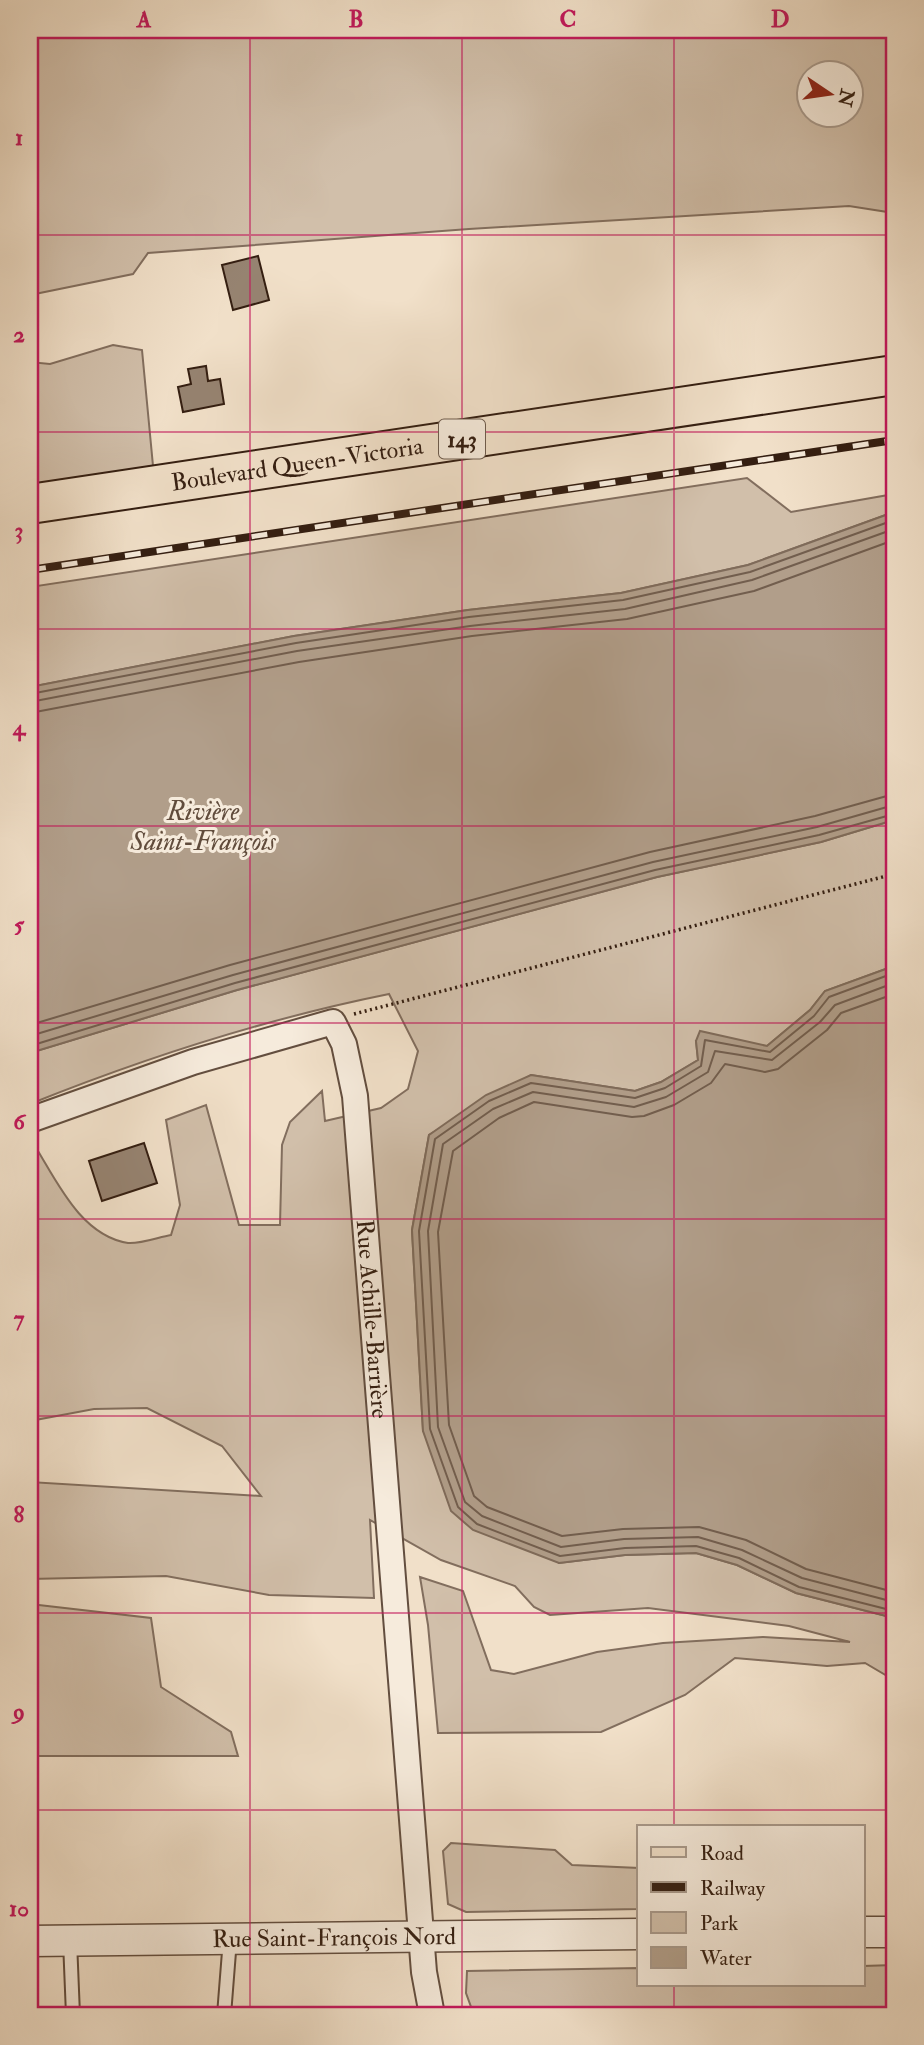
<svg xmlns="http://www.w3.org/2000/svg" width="924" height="2045" viewBox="0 0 924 2045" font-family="'IM FELL Double Pica',serif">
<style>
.green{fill:#d1bfaa;stroke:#826e5e;stroke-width:2;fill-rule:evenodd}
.water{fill:#b19e8a;stroke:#7f6b5a;stroke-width:2}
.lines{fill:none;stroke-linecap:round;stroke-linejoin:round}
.shore{stroke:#725e4e;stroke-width:2}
.building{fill:#968371;stroke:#341e11;stroke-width:2}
.service-casing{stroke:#634e3f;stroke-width:16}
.minor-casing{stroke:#634e3f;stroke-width:28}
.tertiary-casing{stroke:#634e3f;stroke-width:33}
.primary-casing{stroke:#341e11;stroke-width:42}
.path{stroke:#341e11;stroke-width:3.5;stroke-dasharray:2 3.5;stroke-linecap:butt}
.service{stroke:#f6ebdc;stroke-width:12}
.minor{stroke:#f6ebdc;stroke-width:24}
.tertiary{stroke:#f6ebdc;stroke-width:30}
.primary{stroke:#f1e0c9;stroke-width:38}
.rail-casing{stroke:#341e11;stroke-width:8}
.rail{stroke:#f6ebdc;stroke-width:5;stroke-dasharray:16;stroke-linecap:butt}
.grid{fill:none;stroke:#c2185b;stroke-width:2;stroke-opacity:0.55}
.labels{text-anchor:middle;stroke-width:6;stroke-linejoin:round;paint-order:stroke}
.shield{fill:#f6ebdc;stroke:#6e5c4e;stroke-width:2}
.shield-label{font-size:23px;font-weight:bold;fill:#341e11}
.street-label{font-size:24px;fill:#341e11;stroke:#f6ebdc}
.water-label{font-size:26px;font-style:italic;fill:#604b3b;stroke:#f6ebdc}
.neatline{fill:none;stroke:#c2185b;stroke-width:2.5}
.grid-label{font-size:23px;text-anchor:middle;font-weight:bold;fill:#c2185b}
</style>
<rect width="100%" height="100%" fill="#f1e0c9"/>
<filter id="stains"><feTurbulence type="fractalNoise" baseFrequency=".00286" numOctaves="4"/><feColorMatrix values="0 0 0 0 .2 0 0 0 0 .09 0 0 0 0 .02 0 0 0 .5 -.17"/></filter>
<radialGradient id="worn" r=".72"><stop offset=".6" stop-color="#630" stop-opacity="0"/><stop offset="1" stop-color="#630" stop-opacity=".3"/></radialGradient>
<!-- green -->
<path class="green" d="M30,30h864v183l-45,-7 -380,23 -321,24 -15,21 -103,21zM808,74h42v42h-42z
M113,345l29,5 11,116 -123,20v-124l20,2z
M747,478l44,34 103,-18v18l-146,53 -127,28 -153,17 -174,26 -264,51v-100z
M894,820v146l-69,25 -15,19 -43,36 -71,-5 2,19 -37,22 -26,9 -104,-16 -102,60 -17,95 11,201 136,132 66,-8 71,-2 41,12 59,28 98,25v62l-29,-17 -38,3 -92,-8 -50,37 -84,37 -163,1 -10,-108 -8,-48 43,14 28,79 23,4 83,-22 66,-9 100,-6 87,5 -61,-16 -141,-18 -98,7 -16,-8 -19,-21 -74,-26 -71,-40 4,78 -105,-3 -103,-19 -136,3v-97l231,14 -39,-50 -75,-38 -53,1 -64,12v-267l8,-3c21,35 45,85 90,92 13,1 31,-6 43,-8l9,-30 -14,-85 40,-15 33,120h41l2,-80 8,-23 32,-31 3,30 56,-13 27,-19 10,-38 -29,-57c-124,25 -242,63 -359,110v-51l207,-63 420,-113 164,-35z
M30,1604l121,14 10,69 70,45 7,24h-208z
M451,1843l104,7 17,15 67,3v41l-173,3 -18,-8 -5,-53z
M894,1965v50h-420l-8,-22 1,-22 172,-3v16h224v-18z"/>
<!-- water -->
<path class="water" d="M894,512v308l-73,22 -164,35 -420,113 -207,63v-366l264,-51 174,-26 153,-17 127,-28z
M894,966v652l-98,-25 -59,-28 -41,-12 -71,2 -66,8 -86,-33 -22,-19 -28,-80 -11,-201 17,-95 57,-40 45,-20 104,16 26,-9 37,-22 -2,-19 4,-10 67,15 43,-36 15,-19z"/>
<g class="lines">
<!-- shore -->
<path class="shore" d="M30,694l266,-51 173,-26 154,-17 127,-28 144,-52
M30,702l267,-51 173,-25 155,-17 127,-29 142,-51
M30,713l269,-51 173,-26 155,-17 127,-28 140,-51
M894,973l-65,24 -15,19 -44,36 -65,-12 -4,26 -36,22 -30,10 -104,-15 -42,18 -54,38 -16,92 11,198 28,78 19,17 83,32 65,-8 71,-2 43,12 60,29 95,24
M894,983l-59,22 -15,17 -48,38 -57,-9 -7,21 -42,25 -32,10 -101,-15 -40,17 -50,35 -15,87 10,196 27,75 17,14 79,31 63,-8 74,-2 44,13 60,28 92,24
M894,994l-53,19 -14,17 -49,39 -13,3 -40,-8 -14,19 -37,22 -30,11 -12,1 -98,-15 -35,16 -46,33 -15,81 11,193 25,71 13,11 75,29 61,-7 76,-2 47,13 60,29 88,23
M30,1025l200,-60 420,-113 165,-36 79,-22
M30,1036l203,-61 420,-113 164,-35 77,-22
M30,1046l205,-63 420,-113 164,-35 75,-21"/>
</g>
<!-- building -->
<path class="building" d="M258,256l11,44 -36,10 -11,-45z
M206,366l2,15 12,-2 4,25 -41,8 -5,-25 13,-3 -3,-15z
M144,1143l13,40 -55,18 -13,-40z"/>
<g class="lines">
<defs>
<path id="service" d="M70,1941l3,74
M224,2015l6,-76"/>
<g id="minor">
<path id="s1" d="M30,1120l163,-58 140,-40 11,22 11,52 69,876 8,43"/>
</g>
<g id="tertiary">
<path d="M863,1932h31"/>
<path id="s2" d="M30,1941l609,-7"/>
</g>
<g id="primary">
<path id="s3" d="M30,504l864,-129"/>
</g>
</defs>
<!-- service casing -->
<use href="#service" class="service-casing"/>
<!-- minor casing -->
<use href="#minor" class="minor-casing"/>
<!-- tertiary casing -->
<use href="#tertiary" class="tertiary-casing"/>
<!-- primary casing -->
<use href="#primary" class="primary-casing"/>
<!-- path -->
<path class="path" d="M354,1014l540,-140"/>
<!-- service -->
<use href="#service" class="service"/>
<!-- minor -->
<use href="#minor" class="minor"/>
<!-- tertiary -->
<use href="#tertiary" class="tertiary"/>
<!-- primary -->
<use href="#primary" class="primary"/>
<defs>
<path id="rail" d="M30,570l864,-130"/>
</defs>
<!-- rail casing -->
<use href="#rail" class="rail-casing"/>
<!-- rail -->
<use href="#rail" class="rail"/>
</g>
<!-- grid -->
<path class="grid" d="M250,30v1985M462,30v1985M674,30v1796M30,235h864M30,432h864M30,629h864M30,826h864M30,1023h864M30,1219h864M30,1416h864M30,1613h864M30,1810h864M674,1984v31"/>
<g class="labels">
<!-- shield labels -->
<rect class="shield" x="439" y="419.5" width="46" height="39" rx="5"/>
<g class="shield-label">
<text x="462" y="447">143</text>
</g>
<!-- street labels -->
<g class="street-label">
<text dy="8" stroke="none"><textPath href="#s3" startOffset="270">Boulevard Queen-Victoria</textPath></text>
<text dy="8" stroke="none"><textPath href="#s1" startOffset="620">Rue Achille-Barrière</textPath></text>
<text dy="8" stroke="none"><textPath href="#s2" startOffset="304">Rue Saint-François Nord</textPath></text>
</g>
<!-- water labels -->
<g class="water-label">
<text x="203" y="820">Rivière<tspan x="203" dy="30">Saint-François</tspan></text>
</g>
</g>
<!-- margin -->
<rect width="924" height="2045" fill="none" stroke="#f1e0c9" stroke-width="77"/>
<!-- legend -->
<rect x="637" y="1825" width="228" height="161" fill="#f6ebdc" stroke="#a8998b" stroke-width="2"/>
<rect x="651" y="1847" width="35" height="10" fill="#f1e0c9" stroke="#a8998b" stroke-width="2"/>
<text x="700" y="1860" font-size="21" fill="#341e11">Road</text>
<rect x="651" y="1882" width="35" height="10" fill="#341e11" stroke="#a8998b" stroke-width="2"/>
<text x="700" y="1895" font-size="21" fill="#341e11">Railway</text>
<rect x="651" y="1912" width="35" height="21" fill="#d1bfaa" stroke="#a8998b" stroke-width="2"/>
<text x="700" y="1930" font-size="21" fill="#341e11">Park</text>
<rect x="651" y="1947" width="35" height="21" fill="#b19e8a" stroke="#a8998b" stroke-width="2"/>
<text x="700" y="1965" font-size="21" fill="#341e11">Water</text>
<!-- north arrow -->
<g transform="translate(830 94) rotate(103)"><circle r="33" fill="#f6ebdc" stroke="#a8998b" stroke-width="2"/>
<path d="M0-5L12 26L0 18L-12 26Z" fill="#8f2418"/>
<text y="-10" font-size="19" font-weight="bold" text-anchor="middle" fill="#341e11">N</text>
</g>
<rect x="38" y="38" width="848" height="1969" class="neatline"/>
<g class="grid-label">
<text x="144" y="27">A</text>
<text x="356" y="27">B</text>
<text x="568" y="27">C</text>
<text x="780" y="27">D</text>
<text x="19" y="145">1</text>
<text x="19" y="342">2</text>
<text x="19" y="538">3</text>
<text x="19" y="735">4</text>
<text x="19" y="932">5</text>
<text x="19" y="1129">6</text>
<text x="19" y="1326">7</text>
<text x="19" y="1522">8</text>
<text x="19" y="1719">9</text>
<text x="19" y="1916">10</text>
</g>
<rect width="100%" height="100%" filter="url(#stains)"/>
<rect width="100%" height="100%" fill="url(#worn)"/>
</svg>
